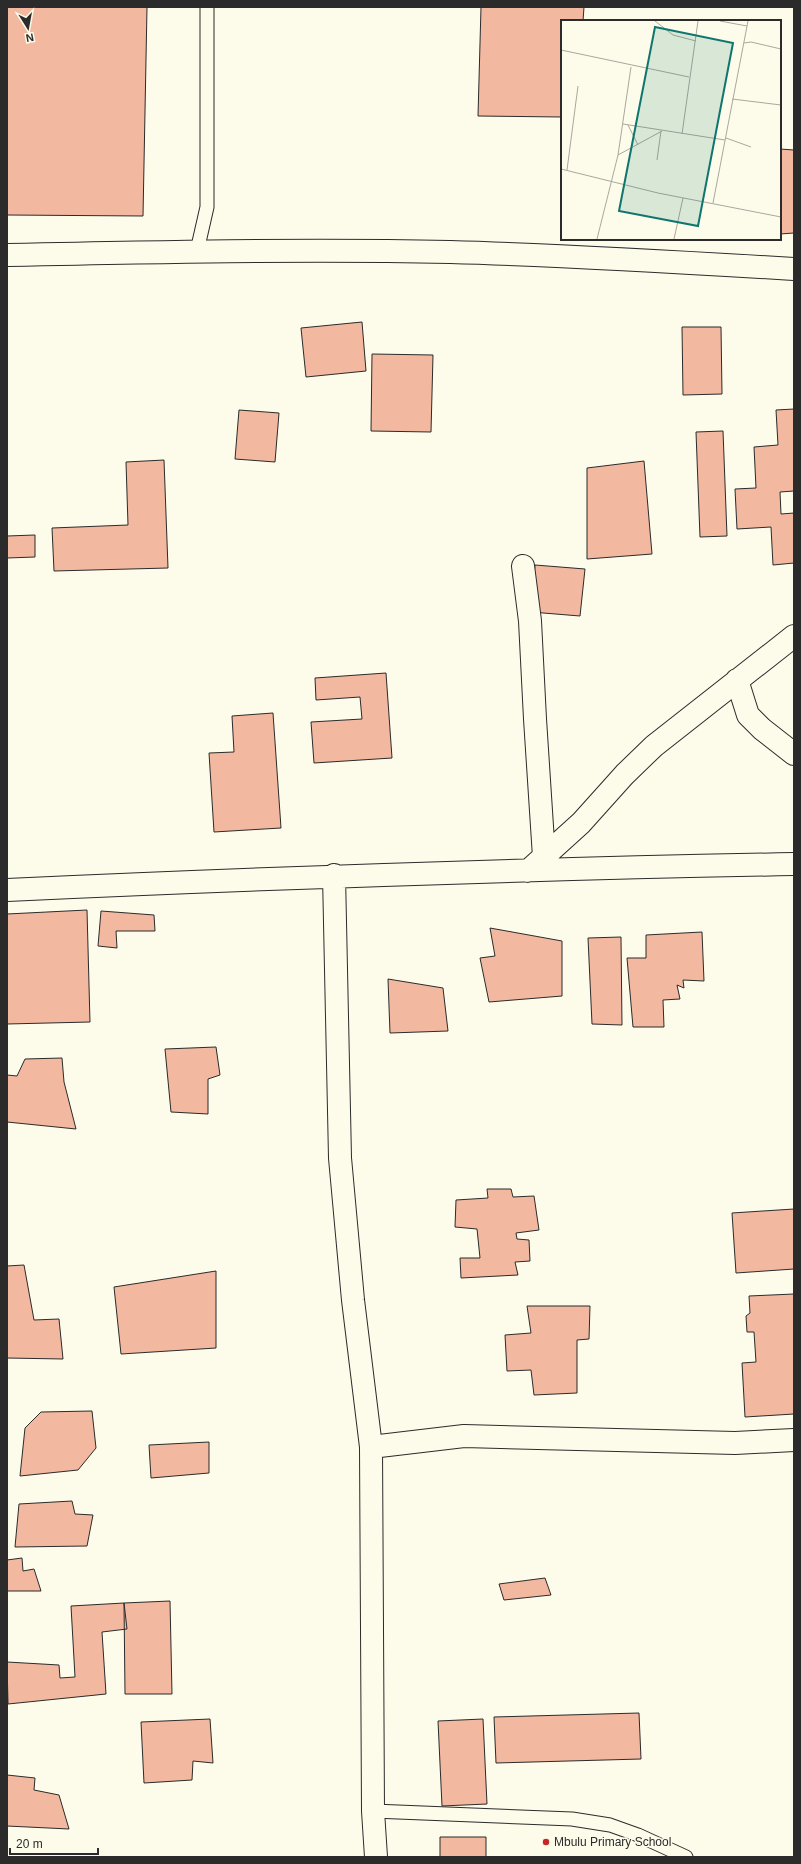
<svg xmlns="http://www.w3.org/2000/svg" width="801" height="1864" viewBox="0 0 801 1864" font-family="Helvetica,sans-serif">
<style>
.building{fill:#f2b8a0;stroke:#2b2b2b}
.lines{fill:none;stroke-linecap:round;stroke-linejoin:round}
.lane-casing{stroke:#2b2b2b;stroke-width:15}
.street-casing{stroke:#2b2b2b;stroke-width:24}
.lane{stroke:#fdfbea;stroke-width:13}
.street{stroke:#fdfbea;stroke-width:22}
.poi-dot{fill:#c62828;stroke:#fdfbea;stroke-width:1.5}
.labels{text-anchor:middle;stroke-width:3;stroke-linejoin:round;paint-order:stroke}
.poi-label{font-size:12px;fill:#2b2b2b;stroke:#fdfbea;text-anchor:start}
.inset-road{fill:none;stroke:#a9a89e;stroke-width:1}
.view{fill:#0f766e;fill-opacity:0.15;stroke:#0f766e;stroke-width:2}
.inset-edge{fill:none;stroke:#2b2b2b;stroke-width:2}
</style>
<rect width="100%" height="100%" fill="#fdfbea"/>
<!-- building -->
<path class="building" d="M7,7h140l-4,209 -136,-1z
M481,7h103l-1,14h-21v96l-84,-1z
M780,149l14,1v83l-14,1z
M362,322l4,49 -60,6 -5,-49z
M682,327h39l1,67 -39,1z
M372,354l61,1 -2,77 -60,-1z
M794,409v82l-14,1 1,22 13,-1v50l-21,2 -2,-38 -34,2 -2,-40 21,-1 -2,-41 24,-2 -2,-35z
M239,410l40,3 -4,49 -40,-3z
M723,431l4,105 -27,1 -4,-105z
M164,460l4,108 -114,3 -2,-43 76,-3 -2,-63z
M644,461l8,93 -65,5v-91z
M35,535v22l-28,1v-22z
M535,565l50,4 -5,47 -49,-4z
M386,673l6,85 -78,5 -3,-41 51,-3 -2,-22 -44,3 -1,-22z
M273,713l8,115 -67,4 -5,-79 25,-1 -2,-36z
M87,910l3,112 -83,2v-110z
M101,911l53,4 1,16h-39l1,17 -19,-2z
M490,928l72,13v55l-73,6 -9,-44 15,-2z
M702,932l2,49 -21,-1 1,8 -7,-3 3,14 -17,1 1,27h-31l-6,-69h19v-23z
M621,937l1,88 -30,-1 -4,-86z
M388,979l55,9 5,43 -58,2z
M216,1047l4,28 -12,4v35l-37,-2 -6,-63z
M62,1058l2,24 12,47 -69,-7v-47l10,1 8,-17z
M487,1189h24l2,8 21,-1 5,34 -23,3 1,6 12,1 1,21 -15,1 3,13 -57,3 -1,-20h20l-3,-29 -22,-2 1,-27 32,-2z
M794,1209v60l-58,4 -4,-60z
M24,1265l10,55 25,-1 4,40 -56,-1v-92z
M216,1271v77l-95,6 -7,-67z
M794,1294v120l-49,3 -3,-54 14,-1 -2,-30h-7l-1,-16 4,-3 -1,-17z
M527,1306h63l-1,33 -12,1v53l-43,2 -3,-25 -24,1 -2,-36 26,-2z
M92,1411l4,37 -18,22 -58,6 5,-48 16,-16z
M209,1442v31l-58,5 -2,-33z
M72,1501l3,13 18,1 -6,31 -72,1 4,-43z
M22,1558l1,13 11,-2 7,22h-34v-31z
M545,1578l6,17 -47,5 -5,-16z
M170,1601l2,93h-47l-1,-91z
M124,1603l3,26 -25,3 4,62 -98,10 -1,-42 52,3 1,13 15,-1 -4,-71z
M639,1713l2,46 -145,4 -2,-46z
M210,1719l3,44 -20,-2 -1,19 -48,3 -3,-61z
M483,1719l4,85 -45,2 -4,-85z
M7,1775l28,3 -1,12 25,5 10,34 -62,-3z
M440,1837h46v20h-46z"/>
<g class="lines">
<defs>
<path id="lane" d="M197,251l10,-44v-200
M373,1811l199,8 38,6 28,10 48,22"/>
<path id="street" d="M7,255c148,-3 296,-6 443,-3 115,3 230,10 344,17
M523,566l7,55 5,98 9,138
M737,680l11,35 14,14 32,25
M528,871l53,-48 44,-49 29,-28 140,-110
M334,875l6,283 13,142 18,147 2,364 3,46
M7,890c262,-12 524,-21 787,-26
M371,1447l93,-11 271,7 59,-3"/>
</defs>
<!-- lane casing -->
<use href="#lane" class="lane-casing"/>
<!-- street casing -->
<use href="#street" class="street-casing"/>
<!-- lane -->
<use href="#lane" class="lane"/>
<!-- street -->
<use href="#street" class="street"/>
</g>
<!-- markers -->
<circle class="poi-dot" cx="546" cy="1842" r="4"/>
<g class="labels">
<!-- poi labels -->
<g class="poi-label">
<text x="554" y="1846">Mbulu Primary School</text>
</g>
</g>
<!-- overview -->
<g transform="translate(561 20)">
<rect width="220" height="220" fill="#fdfbea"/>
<path class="inset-road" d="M94,1l18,14 23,6M159,1l27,5M183,23l7,-1 30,7M0,30l128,27M171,79l49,6M62,104l102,16M67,105l10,20M121,114l16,-113M165,118l25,9M57,135l44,-24M96,140l4,-29M0,149l97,24 123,24M6,150l11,-84M152,183l35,-182M36,219l21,-84 13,-88M113,219l9,-41"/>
<path class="view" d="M94,7l78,16 -35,183 -79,-15z"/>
<rect width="220" height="220" class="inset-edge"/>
</g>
<!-- border -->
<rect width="801" height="1864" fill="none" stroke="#2b2b2b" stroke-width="16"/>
<!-- north arrow -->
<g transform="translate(28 28) rotate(169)" stroke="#fdfbea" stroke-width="3" paint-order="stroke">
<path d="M0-3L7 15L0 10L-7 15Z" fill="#2b2b2b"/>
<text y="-6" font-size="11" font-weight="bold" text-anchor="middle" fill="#2b2b2b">N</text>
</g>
<!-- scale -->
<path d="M10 1848v6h88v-6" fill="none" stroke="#2b2b2b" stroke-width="2"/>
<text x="16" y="1848" font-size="12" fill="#2b2b2b" stroke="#fdfbea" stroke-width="3" paint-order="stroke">20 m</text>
</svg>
